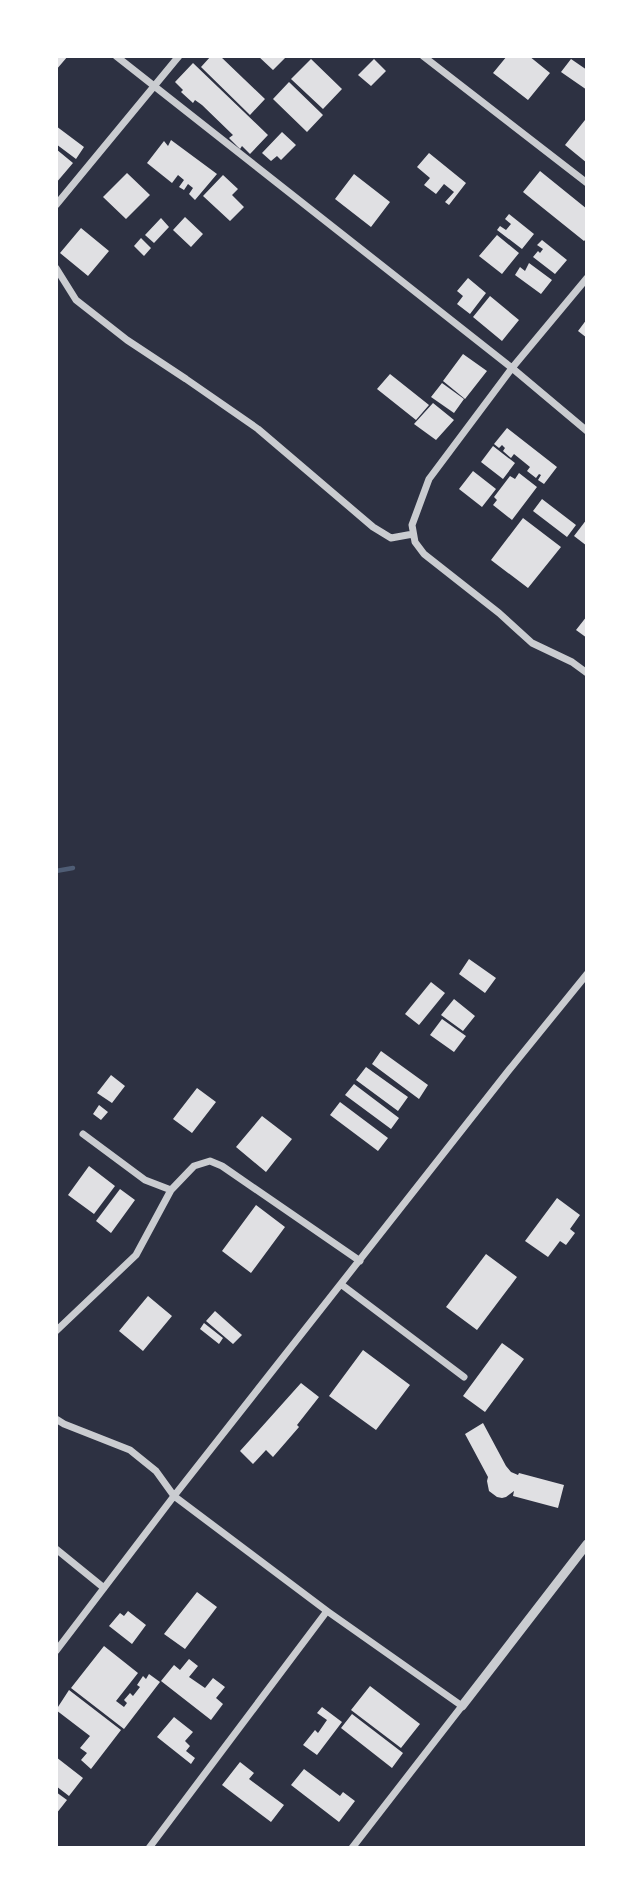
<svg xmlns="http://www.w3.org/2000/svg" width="643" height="1904" viewBox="0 0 643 1904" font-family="Jost,sans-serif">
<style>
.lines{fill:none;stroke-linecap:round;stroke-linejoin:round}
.stream{stroke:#4f5d75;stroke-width:4.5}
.building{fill:#e0e0e3}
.minor{stroke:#caccd0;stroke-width:7}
.tertiary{stroke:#caccd0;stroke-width:9}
</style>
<rect width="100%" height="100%" fill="#2d3142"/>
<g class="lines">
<!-- stream -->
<path class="stream" d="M56,871l17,-3"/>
</g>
<!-- building -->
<path class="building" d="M56,56h12l-12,14z
M211,56h9l45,43 -15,16 -49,-48z
M258,56h29l-14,14z
M507,56h22l21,17 -22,27 -35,-27z
M311,59l31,30 -19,20 -32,-30z
M374,59l12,12 -15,15 -13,-11z
M571,59l16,11v20l-26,-18z
M193,63l75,72 -18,19 -8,-8 -2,3 -11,-11 4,-3 -31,-30 -7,-5 -2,3 -12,-11 2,-2 -8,-8z
M289,82l34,33 -16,17 -34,-33z
M585,120l2,2v41l-22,-18z
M56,126l28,21 -8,12 -20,-15z
M282,132l14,13 -15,15 -4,-4 -6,5 -9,-8z
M171,140l46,34 -22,26 -6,-6 4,-6 -5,-4 -4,6 -5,-3 5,-7 -6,-5 -6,8 -25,-20 17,-22 4,5z
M56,149l17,14 -17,20z
M429,153l37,30 -17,22 -4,-3 9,-10 -10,-8 -8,10 -12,-9 6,-7 -13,-11z
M540,171l47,38v29l-3,3 -61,-49z
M127,173l23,22 -24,24 -23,-22z
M354,174l36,28 -19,25 -36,-28z
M223,175l15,14 -6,6 12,12 -14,14 -27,-25z
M509,214l25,20 -12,15 -25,-19 3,-4 6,4 5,-6 -6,-5z
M185,217l18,17 -12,13 -18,-17z
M161,218l8,9 -15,16 -9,-8z
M81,228l28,23 -21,25 -28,-23z
M497,235l22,18 -17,21 -23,-18z
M141,238l10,10 -7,8 -10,-10z
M542,240l25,20 -12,14 -22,-17 5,-6 2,2 3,-4 -6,-4z
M529,263l23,17 -11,14 -26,-19 5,-8 5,4z
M468,278l18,15 -16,21 -13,-10 6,-8 -6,-5z
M490,296l29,24 -17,21 -29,-24z
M587,319v19l-9,-7z
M463,354l24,17 -22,28 -22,-18z
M390,374l39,31 -13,15 -39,-31z
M442,383l22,16 -10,14 -23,-16z
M433,403l21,17 -18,20 -22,-16z
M507,428l50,39 -13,17 -6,-4 3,-5 -2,-1 -3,4 -9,-7 3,-4 -16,-13 -3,4 -8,-7 2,-3 -3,-3 -3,3 -5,-4z
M493,446l22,17 -12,16 -22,-17z
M473,471l23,18 -14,18 -23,-18z
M519,473l18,14 -25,33 -19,-15 4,-5 -3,-3 16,-21 5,3z
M542,499l34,26 -9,12 -34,-26z
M523,518l38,29 -33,41 -37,-28z
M587,519v27l-13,-10z
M587,616v22l-11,-8z
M469,959l27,19 -11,15 -26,-19z
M431,982l14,11 -26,32 -14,-11z
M454,999l21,17 -12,15 -22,-16z
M442,1019l24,17 -12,16 -24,-17z
M381,1051l47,34 -9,14 -47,-35z
M366,1067l42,30 -10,14 -42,-31z
M111,1075l14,11 -13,17 -15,-10z
M354,1084l45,34 -8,11 -46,-34z
M197,1088l19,14 -24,31 -19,-14z
M340,1102l48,36 -10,13 -48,-36z
M99,1105l9,7 -7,8 -8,-6z
M262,1116l30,23 -26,33 -30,-25z
M89,1166l26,20 -21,28 -26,-19z
M120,1189l15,11 -24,33 -15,-12z
M557,1198l23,17 -10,14 5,4 -9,12 -6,-4 -12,16 -23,-16z
M256,1205l29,22 -34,46 -29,-22z
M486,1254l31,23 -40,53 -31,-23z
M148,1296l24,20 -29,35 -24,-20z
M215,1311l27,24 -9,9 -27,-23z
M204,1323l19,15 -4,6 -19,-15z
M502,1343l22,16 -39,53 -22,-16z
M363,1350l47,35 -34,45 -47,-34z
M301,1383l18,14 -22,28 2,2 -26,30 -7,-7 -13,14 -13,-13z
M483,1423l23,43 5,6 7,3 1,-2 45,12 -6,23 -45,-12 1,-5 -8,6 -4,1 -5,-1 -8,-6 -2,-10 1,-4 -23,-43z
M197,1592l20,15 -32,42 -21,-15z
M128,1611l18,14 -14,19 -23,-18 11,-13 4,3z
M104,1646l34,27 -22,28 8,6 3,-4 -3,-3 6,-7 3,3 7,-9 -3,-2 6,-9 3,3 3,-5 11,8 -36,47 -53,-41z
M189,1659l9,7 -9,11 16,11 8,-10 12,9 -9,11 7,6 -12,16 -50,-39 13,-16 6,5z
M370,1686l50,38 -19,24 -50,-38z
M69,1690l52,40 -30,39 -10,-9 6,-7 -7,-5 10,-12 -34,-26z
M322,1707l20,15 -25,33 -14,-10 12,-15 3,3 9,-13 -10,-7z
M352,1714l51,39 -11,15 -51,-40z
M174,1717l19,15 -8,9 5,5 -4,5 9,7 -4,6 -34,-27z
M56,1757l27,21 -14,18 -13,-10z
M240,1762l14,11 -5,6 35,26 -13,17 -49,-37z
M304,1769l36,27 3,-4 12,9 -16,21 -48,-37z
M56,1792l11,8 -11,14z"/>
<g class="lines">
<!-- minor -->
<path class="minor" d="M116,56l396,312 75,63
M423,56l164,127
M56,205l123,-149
M56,268l20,32 51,40 59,39 72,50 115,98 18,11 22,-4
M587,278l-75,90 -83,111 -17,46 3,17 9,12 75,59 33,30 40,19 15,11
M83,1134l62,46 26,10 23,-24 16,-5 12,5 138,95
M342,1285l122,92
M56,1331l80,-76 35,-65
M56,1419l8,5 66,26 26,21 18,25 153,115 135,95 -110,142
M56,1549l48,39
M56,1651l118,-155 335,-426 78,-96
M149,1848l178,-237"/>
<!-- tertiary -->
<path class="tertiary" d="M462,1706l125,-162"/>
</g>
<!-- border -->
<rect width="643" height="1904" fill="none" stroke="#ffffff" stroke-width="116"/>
</svg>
